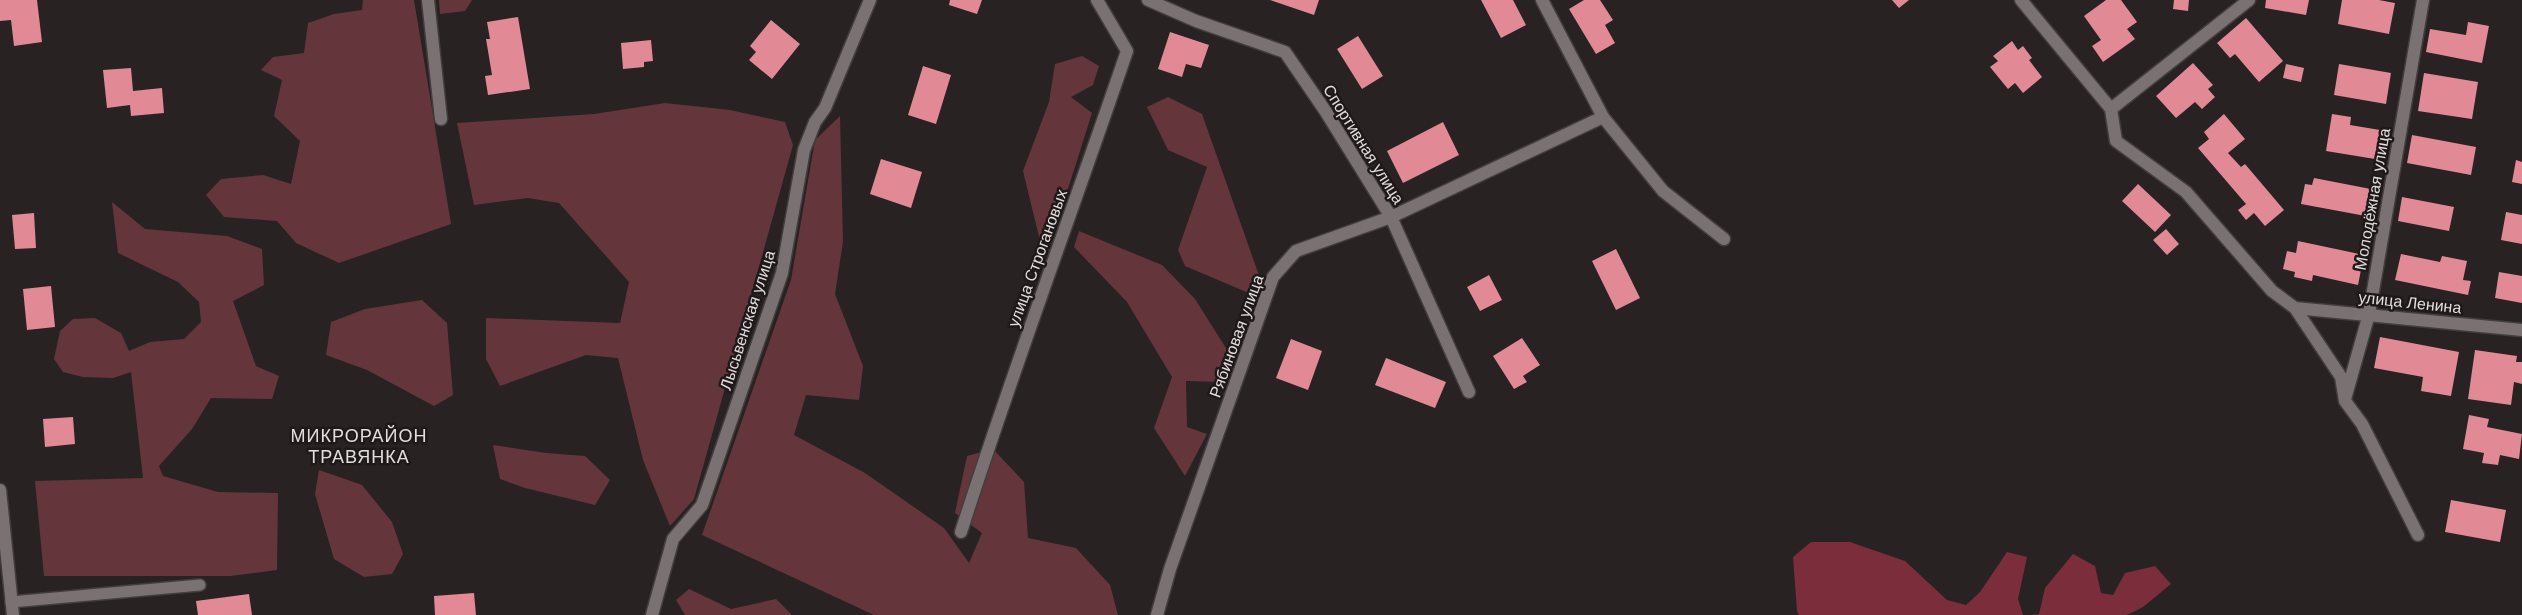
<svg xmlns="http://www.w3.org/2000/svg" width="2522" height="615" viewBox="0 0 2522 615" font-family="Helvetica,sans-serif">
<style>
.green{fill:#65353c}
.water{fill:#7b2d3c}
.building{fill:#e18995}
.lines{fill:none;stroke-linecap:round;stroke-linejoin:round}
.service-casing{stroke:#433e3e;stroke-width:14}
.minor-casing{stroke:#433e3e;stroke-width:15}
.tertiary-casing{stroke:#433e3e;stroke-width:15}
.service{stroke:#797172;stroke-width:11}
.minor{stroke:#797172;stroke-width:12}
.tertiary{stroke:#797172;stroke-width:12}
.labels{text-anchor:middle;stroke-width:5;stroke-linejoin:round;paint-order:stroke}
.street-label{font-size:16px;fill:#e2dede;stroke:#1f1919}
.neighbourhood-label{font-size:18px;letter-spacing:1px;fill:#e2dede;stroke:#1f1919}
</style>
<rect width="100%" height="100%" fill="#282223"/>
<!-- green -->
<path class="green" d="M363,0h51l37,224 -112,39 -43,-20 -19,-22 -53,-4 -18,-22 15,-16 42,-4 28,9 9,-43 -26,-25 8,-36 -21,-10 12,-13 31,-4 4,-30 26,-9 28,-4z
M439,0h33l-7,11 -25,3z
M1082,56l17,10 -6,19 -22,12 21,16 -44,139 -6,-3 -19,-78 26,-69 6,-38z
M1168,97l34,17 59,167 -10,13 -66,-28 -7,-16 29,-83 -39,-17 -21,-43z
M665,103l65,7 55,12 8,23 -99,354 -24,27 -27,-66 -25,-102 -32,-3 -86,31 -14,-27v-41l134,5 9,-41 -70,-79 -31,-5 -54,7 -17,-82 137,-9z
M840,116l3,126 -8,52 28,72 -4,34 -53,-5 -12,40 71,38 79,55 25,35 13,-30 -27,-20 12,-57 26,-7 31,33 4,56 48,10 34,37 8,30h-244l-172,-80 89,-255 24,-140z
M112,202l33,27 82,7 35,13 2,36 -31,16 23,65 23,10 -7,23 -61,-1 -19,31 -33,37 4,10 55,16 60,1 -1,77 -47,6h-186l-9,-95 108,-3 -12,-106 -18,6 -30,-1 -20,-5 -9,-13 6,-28 13,-12 22,-1 26,15 8,18 21,-9 34,-3 17,-17 -2,-20 -21,-20 -60,-29z
M1079,231l83,34 33,34 41,65 -11,18 -39,-1 1,46 20,7 -22,42 -31,-48 18,-51 -45,-75 -53,-55z
M422,300l25,23 6,72 -19,11 -67,-36 -41,-15 5,-33 34,-13z
M493,445l53,8 39,3 25,24 -15,25 -70,-17 -25,-9z
M319,470l43,15 30,37 11,32 -11,20 -28,3 -30,-18 -19,-65z
M689,589l42,20 45,-10 16,16h-107l-9,-15z"/>
<!-- water -->
<path class="water" d="M1811,542h39l55,19 42,39 19,5 14,-13 27,-40 20,5 -9,42 5,16h-224l-2,-4 -4,-54z
M2073,554l22,12 6,27 12,2 12,-22 30,-7 16,18 -28,23 -16,8h-96l8,-1 6,-26z"/>
<!-- building -->
<path class="building" d="M0,0h37l5,42 -28,4 -3,-26 -11,1z
M950,0h32l-5,14 -28,-9z
M1270,0h49l-5,15z
M1481,0h32l13,25 -25,13z
M1584,0h16l13,20 -8,5 10,18 -19,11 -27,-45z
M1892,0h17l-10,8z
M2106,0h15l16,22 -10,7 8,10 -32,23 -11,-16 9,-6 -17,-24z
M2174,0h15l-1,11 -15,-2z
M2266,0h43l-3,15 -41,-7z
M2342,0h37l16,3 -6,31 -51,-10z
M518,17l12,72 -42,6 -3,-19 7,-1 -6,-36h4l-3,-17z
M2246,18l37,43 -24,21 -24,-28 -5,4 -13,-15z
M771,20l29,24 -28,35 -23,-19 7,-8 -6,-6z
M2468,22l21,4 -7,37 -56,-11 4,-23 36,6z
M1170,32l39,13 -8,23 -15,-4 -4,13 -24,-8z
M1358,36l25,40 -21,13 -25,-40z
M651,40l2,21 -9,1v5l-21,2 -2,-26z
M2012,41l6,9 5,-4 9,12 -3,2 13,17 -19,16 -8,-10 -7,6 -18,-22 8,-6 -5,-5z
M2193,63l20,22 -5,4 7,8 -13,12 -7,-7 -19,16 -20,-22z
M2286,64l18,4 -3,14 -18,-4z
M2339,64l52,9 -5,31 -52,-9z
M923,66l28,9 -15,49 -28,-9z
M131,68l2,23 29,-3 2,25 -33,3 -1,-11 -23,3 -4,-38z
M2424,73l54,9 -6,37 -54,-8z
M2224,114l21,25 -17,14 13,14 4,-3 39,46 -19,16 -11,-13 -8,7 -8,-10 8,-6 -48,-56 11,-9 -5,-7z
M2332,114l19,3 -1,8 30,5 -5,29 -49,-8z
M1443,122l16,33 -56,28 -16,-32z
M2412,135l64,12 -5,28 -64,-12z
M881,159l41,13 -11,36 -41,-14z
M2516,160l6,2v22l-10,-2z
M2314,178l62,12 -5,27 -70,-13 4,-20 7,1z
M2138,184l33,31 -16,17 -33,-31z
M2402,197l52,10 -5,24 -51,-10z
M2506,212l16,3v29l-21,-4z
M34,213l2,35 -21,1 -3,-34z
M2166,229l13,15 -12,11 -14,-15z
M2298,241l66,14 -6,30 -45,-10 -1,6 -18,-4 1,-5 -12,-3 4,-18 9,2z
M1616,249l24,49 -24,12 -24,-49z
M2401,254l39,8 2,-6 25,5 -4,19 8,1 -3,14 -73,-15z
M2499,272l23,4v27l-27,-5z
M1489,275l13,25 -22,11 -13,-24z
M51,286l4,41 -28,3 -4,-41z
M2380,337l79,15 -8,44 -30,-5 2,-14 -49,-9z
M1522,338l18,27 -17,11 4,6 -13,7 -21,-33z
M1291,339l31,12 -14,39 -32,-12z
M2475,350l42,6 -1,6h6v22l-8,-2 -3,23 -43,-6z
M1386,358l60,24 -11,26 -60,-23z
M2469,415l20,4 -2,8 35,7 -3,25 -19,-4 -2,10 -16,-2 2,-10 -21,-4z
M73,417l2,27 -30,3 -2,-28z
M2451,500l55,10 -6,32 -55,-10z
M474,593l2,22h-41l-1,-19z
M249,594l3,21h-54l-2,-14z"/>
<g class="lines">
<defs>
<path id="service" d="M11,602l189,-17"/>
<path id="minor" d="M428,0l13,119
M1148,0l48,21 89,31 41,60 65,105 78,175
M1542,0l61,117 60,74 61,48
M2021,0l90,109 5,32 70,51 86,99 23,17 46,69 4,24 17,23 56,111
M2111,109l138,-109
M2345,399l24,-85 54,-314
M0,490l13,125
M961,532c52,-162 111,-320 166,-481l-30,-51
M652,615l21,-76 29,-34 80,-232 22,-123 11,-28 10,-14 45,-108
M1157,615l13,-46 103,-292 23,-26 95,-34 212,-100"/>
<path id="tertiary" d="M2295,308l227,22"/>
</defs>
<!-- service casing -->
<use href="#service" class="service-casing"/>
<!-- minor casing -->
<use href="#minor" class="minor-casing"/>
<!-- tertiary casing -->
<use href="#tertiary" class="tertiary-casing"/>
<!-- service -->
<use href="#service" class="service"/>
<!-- minor -->
<use href="#minor" class="minor"/>
<!-- tertiary -->
<use href="#tertiary" class="tertiary"/>
</g>
<g class="labels">
<!-- street labels -->
<g class="street-label">
<text transform="translate(1364 144) rotate(58)" y="6">Спортивная улица</text>
<text transform="translate(2372 199) rotate(-80)" y="6">Молодёжная улица</text>
<text transform="translate(1037 258) rotate(-70)" y="6">улица Строгановых</text>
<text transform="translate(2410 302) rotate(6)" y="6">улица Ленина</text>
<text transform="translate(747 320) rotate(-72)" y="6">Лысьвенская улица</text>
<text transform="translate(1236 336) rotate(-70)" y="6">Рябиновая улица</text>
</g>
<!-- neighbourhood labels -->
<g class="neighbourhood-label">
<text x="359" y="442">МИКРОРАЙОН<tspan x="359" dy="21">ТРАВЯНКА</tspan></text>
</g>
</g>
</svg>
